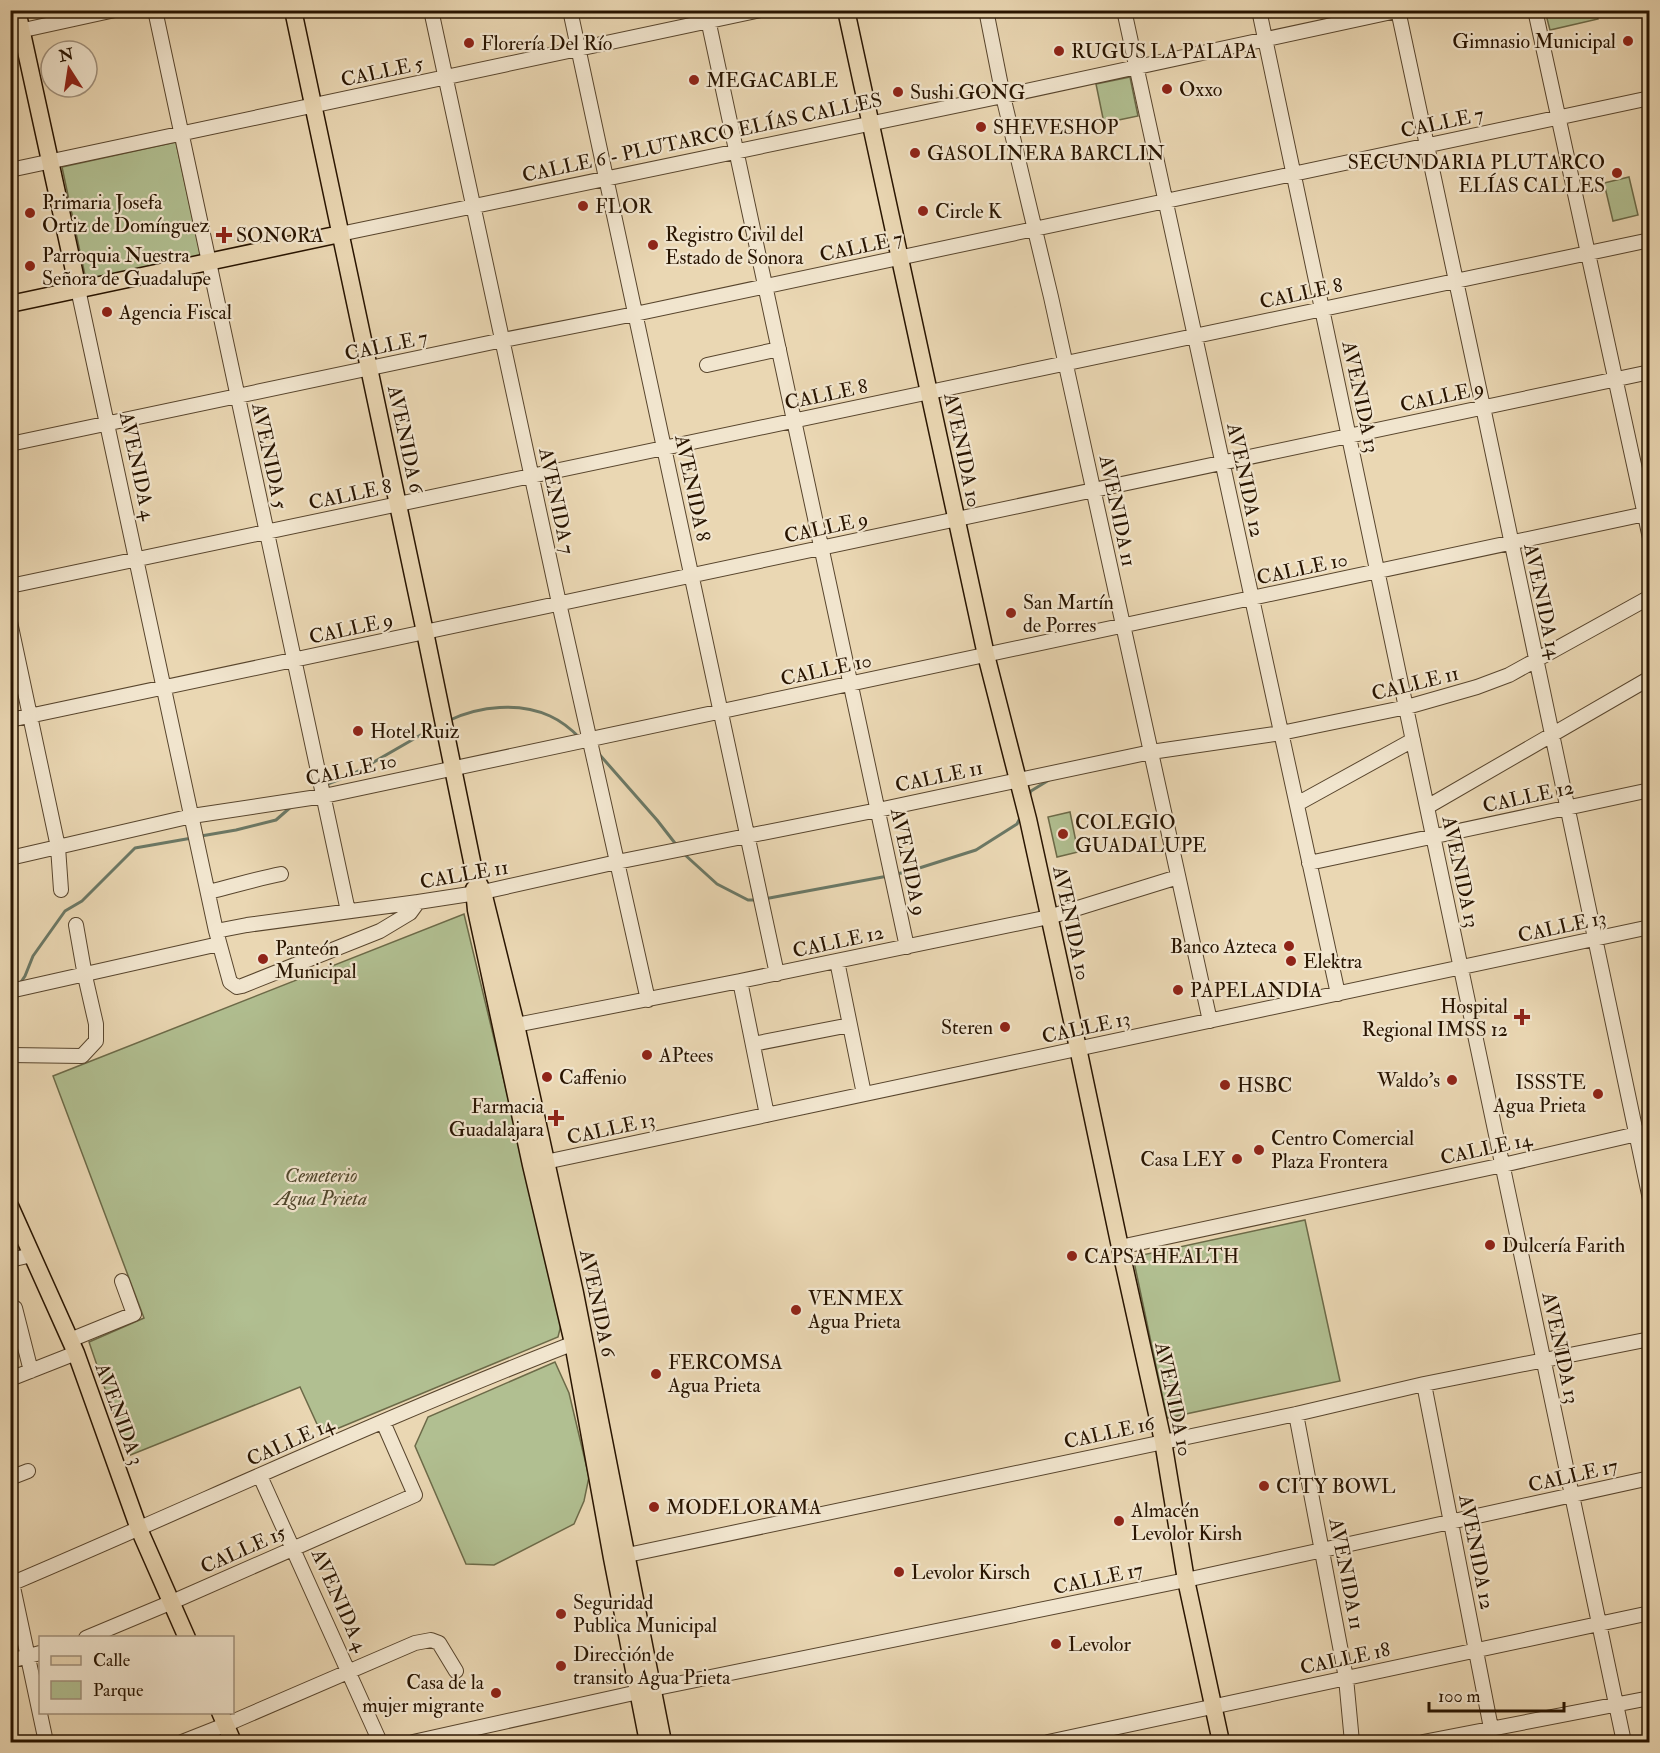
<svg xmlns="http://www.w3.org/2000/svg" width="1660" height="1753" viewBox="0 0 1660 1753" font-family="'IM FELL Double Pica',serif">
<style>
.green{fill:#b1bf91;stroke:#6c6a48;stroke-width:1.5}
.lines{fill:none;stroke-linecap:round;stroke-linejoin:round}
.stream{stroke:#6b7865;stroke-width:3}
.minor-casing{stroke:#58452d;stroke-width:16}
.major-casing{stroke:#281400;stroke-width:19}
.minor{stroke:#f1e5ce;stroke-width:14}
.major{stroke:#ead7b3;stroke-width:16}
.poi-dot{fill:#8f2418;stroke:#f1e5ce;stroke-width:2}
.labels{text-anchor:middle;stroke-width:4.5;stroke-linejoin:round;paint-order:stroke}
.poi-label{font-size:20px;fill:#281400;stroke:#f1e5ce;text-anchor:start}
.street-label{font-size:20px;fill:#281400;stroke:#f1e5ce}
.park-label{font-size:20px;font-style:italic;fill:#51472c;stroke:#f1e5ce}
</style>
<rect width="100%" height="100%" fill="#ead7b3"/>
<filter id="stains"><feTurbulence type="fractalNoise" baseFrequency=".00333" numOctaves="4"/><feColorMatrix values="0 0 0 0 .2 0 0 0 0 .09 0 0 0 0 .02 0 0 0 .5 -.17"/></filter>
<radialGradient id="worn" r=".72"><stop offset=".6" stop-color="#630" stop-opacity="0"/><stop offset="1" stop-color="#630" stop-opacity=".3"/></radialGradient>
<!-- green -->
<path class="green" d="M1545,11h51l2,8 -48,11z
M1130,77l8,39 -34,7 -8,-39z
M176,142l25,114 -115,24 -24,-113z
M1629,177l9,38 -25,6 -9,-38z
M1070,812l8,40 -21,5 -9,-40z
M464,914l98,407 -4,16 -236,98 -22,-48 -172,69 -39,-114 55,-24 -91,-242z
M1305,1220l35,161 -173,37 -34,-161z
M555,1362l14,31 20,84 -5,24 -10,23 -80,41 -28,-1 -51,-118 13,-29z"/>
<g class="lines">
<!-- stream -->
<path class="stream" d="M450,720c30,-14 69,-18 100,-4 11,5 21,13 30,22
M599,754l58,66 21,27
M325,785l28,-11 85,-49
M1029,796l2,-5 18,-11
M201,836l35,-6 40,-10 16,-14
M684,854l33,30 31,16h10
M897,874l16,-4 63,-20 41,-26 4,-8
M764,899l124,-23
M19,985l6,-9 8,-20 32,-45 17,-10 53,-53 57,-10"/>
<defs>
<path id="minor" d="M155,10l193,901
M431,10l128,593 89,397
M570,10l207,964
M706,10l201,937
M986,10l17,86 48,201 159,724
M1124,10l214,984
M1259,10l365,1732
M1398,10l85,397 167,792
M1535,10l115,528
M10,33l105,-23
M10,170l751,-160
M340,234l663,-138 398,-86
M78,289l138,642 14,51 7,5 5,-1 138,-55 30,-18 8,-11
M707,365l72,-16
M10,444l493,-104 132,-26 1015,-216
M10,586l1640,-346
M10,622l48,225 3,43
M10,720l1640,-348
M1297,804l116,-64
M1427,807l223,-129
M10,858l182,-42 132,-20 1326,-283
M1309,863l341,-73
M208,892c25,-6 48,-13 73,-18
M216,931l31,-6 171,-23 65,-10 134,-30 261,-52 273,-58 130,-19 126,-26 70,-20 32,-12 141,-78
M837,961l27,133
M740,981l27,134
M10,991l209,-47
M508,1028l8,-3 224,-44 309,-64 129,-40
M753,1044l97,-19
M10,1055l72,1 14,-15v-17l-11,-48 -9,-51
M536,1164l1114,-237
M1120,1247l383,-82 147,-34
M10,1260l22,-5
M15,1308l16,63
M70,1340l64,-26 -12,-33
M10,1379l66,-26
M1424,1384l67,344
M1296,1414l50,264 6,64
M260,1476l120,266
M10,1478l18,-7
M618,1557l678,-143 128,-30 226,-45
M10,1573l36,169
M13,1583c190,-81 377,-169 569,-243
M86,1638l86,-36 243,-107 -32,-73
M10,1661l30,-8
M182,1742l43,-17 190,-82 16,-3 8,3 17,28
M413,1742l239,-53 534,-109 464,-102
M1048,1742l602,-129
M1423,1742l227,-44"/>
<path id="major" d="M17,10l61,279
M293,10l132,622 50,244 8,16 33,133 59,268 88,449
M846,10l140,645 42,164 50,229 42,199 43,194 23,139 35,162
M10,304l330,-70
M474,889l2,21 55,255 42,178 39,215 36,184
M10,1206l66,147 63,176 48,109
M220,1712l13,30"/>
</defs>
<!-- minor casing -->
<use href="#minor" class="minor-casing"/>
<!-- major casing -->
<use href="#major" class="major-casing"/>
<!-- minor -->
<use href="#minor" class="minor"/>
<!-- major -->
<use href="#major" class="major"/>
</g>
<!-- markers -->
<g class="poi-dot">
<circle cx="1628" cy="41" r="6"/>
<circle cx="469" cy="43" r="6"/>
<circle cx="1059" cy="51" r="6"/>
<circle cx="694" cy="80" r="6"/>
<circle cx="1167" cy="89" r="6"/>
<circle cx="898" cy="92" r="6"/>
<circle cx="981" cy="127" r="6"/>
<circle cx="915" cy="153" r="6"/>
<circle cx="1617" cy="173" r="6"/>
<circle cx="583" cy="206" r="6"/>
<circle cx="923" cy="211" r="6"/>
<circle cx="30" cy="213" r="6"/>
<path d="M221 226h6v6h6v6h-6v6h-6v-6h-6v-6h6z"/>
<circle cx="653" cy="245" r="6"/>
<circle cx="30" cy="266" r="6"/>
<circle cx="107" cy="312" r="6"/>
<circle cx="1011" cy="613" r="6"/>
<circle cx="358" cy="731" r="6"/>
<circle cx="1063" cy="834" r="6"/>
<circle cx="1289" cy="946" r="6"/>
<circle cx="263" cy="959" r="6"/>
<circle cx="1291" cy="961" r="6"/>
<circle cx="1178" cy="990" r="6"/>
<path d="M1519 1008h6v6h6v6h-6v6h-6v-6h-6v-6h6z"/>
<circle cx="1005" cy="1027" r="6"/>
<circle cx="647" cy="1055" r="6"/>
<circle cx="547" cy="1077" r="6"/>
<circle cx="1452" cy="1080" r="6"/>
<circle cx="1225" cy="1085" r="6"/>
<circle cx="1598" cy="1094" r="6"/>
<path d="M553 1109h6v6h6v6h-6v6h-6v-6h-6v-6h6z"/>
<circle cx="1259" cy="1150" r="6"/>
<circle cx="1237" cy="1159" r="6"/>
<circle cx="1490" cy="1245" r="6"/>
<circle cx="1072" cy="1256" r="6"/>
<circle cx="796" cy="1310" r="6"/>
<circle cx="656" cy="1374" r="6"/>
<circle cx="1264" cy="1486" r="6"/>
<circle cx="654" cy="1507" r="6"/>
<circle cx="1119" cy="1521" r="6"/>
<circle cx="899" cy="1572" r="6"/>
<circle cx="561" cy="1614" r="6"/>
<circle cx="1056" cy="1644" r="6"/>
<circle cx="561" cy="1666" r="6"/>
<circle cx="496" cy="1693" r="6"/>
</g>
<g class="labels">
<!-- poi labels -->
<g class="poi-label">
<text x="1616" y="48" text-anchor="end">Gimnasio Municipal</text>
<text x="481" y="50">Florería Del Río</text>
<text x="1071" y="58">RUGUS LA PALAPA</text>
<text x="706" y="87">MEGACABLE</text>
<text x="1179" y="96">Oxxo</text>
<text x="910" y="99">Sushi GONG</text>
<text x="993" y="134">SHEVESHOP</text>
<text x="927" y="160">GASOLINERA BARCLIN</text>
<text x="1605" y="169" text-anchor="end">SECUNDARIA PLUTARCO<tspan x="1605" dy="23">ELÍAS CALLES</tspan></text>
<text x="42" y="209">Primaria Josefa<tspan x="42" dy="23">Ortiz de Domínguez</tspan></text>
<text x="595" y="213">FLOR</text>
<text x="935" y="218">Circle K</text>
<text x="665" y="241">Registro Civil del<tspan x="665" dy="23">Estado de Sonora</tspan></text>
<text x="236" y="242">SONORA</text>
<text x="42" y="262">Parroquia Nuestra<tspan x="42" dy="23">Señora de Guadalupe</tspan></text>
<text x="119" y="319">Agencia Fiscal</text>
<text x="1023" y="609">San Martín<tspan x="1023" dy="23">de Porres</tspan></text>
<text x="370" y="738">Hotel Ruiz</text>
<text x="1075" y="829">COLEGIO<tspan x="1075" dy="23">GUADALUPE</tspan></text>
<text x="1277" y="953" text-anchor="end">Banco Azteca</text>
<text x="275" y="955">Panteón<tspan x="275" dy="23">Municipal</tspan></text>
<text x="1303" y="968">Elektra</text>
<text x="1190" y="997">PAPELANDIA</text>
<text x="1508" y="1013" text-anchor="end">Hospital<tspan x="1508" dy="23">Regional IMSS 12</tspan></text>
<text x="993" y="1034" text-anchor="end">Steren</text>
<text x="659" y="1062">APtees</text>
<text x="559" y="1084">Caffenio</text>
<text x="1440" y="1087" text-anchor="end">Waldo's</text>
<text x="1586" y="1089" text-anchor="end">ISSSTE<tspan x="1586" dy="23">Agua Prieta</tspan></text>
<text x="1237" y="1092">HSBC</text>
<text x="544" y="1113" text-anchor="end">Farmacia<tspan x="544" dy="23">Guadalajara</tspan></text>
<text x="1271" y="1145">Centro Comercial<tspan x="1271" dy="23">Plaza Frontera</tspan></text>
<text x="1225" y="1166" text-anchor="end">Casa LEY</text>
<text x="1502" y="1252">Dulcería Farith</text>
<text x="1084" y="1263">CAPSA HEALTH</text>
<text x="808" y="1305">VENMEX<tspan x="808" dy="23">Agua Prieta</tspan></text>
<text x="668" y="1369">FERCOMSA<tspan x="668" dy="23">Agua Prieta</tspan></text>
<text x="1276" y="1493">CITY BOWL</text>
<text x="666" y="1514">MODELORAMA</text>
<text x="1131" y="1517">Almacén<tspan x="1131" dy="23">Levolor Kirsh</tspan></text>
<text x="911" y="1579">Levolor Kirsch</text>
<text x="573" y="1609">Seguridad<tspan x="573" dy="23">Publica Municipal</tspan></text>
<text x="1068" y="1651">Levolor</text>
<text x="573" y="1661">Dirección de<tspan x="573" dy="23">transito Agua Prieta</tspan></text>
<text x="484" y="1689" text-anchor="end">Casa de la<tspan x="484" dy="23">mujer migrante</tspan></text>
</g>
<!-- street labels -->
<g class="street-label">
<text transform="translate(382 71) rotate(-12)" y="7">CALLE 5</text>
<text transform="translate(1442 122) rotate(-12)" y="7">CALLE 7</text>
<text transform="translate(702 137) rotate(-12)" y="7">CALLE 6 - PLUTARCO ELÍAS CALLES</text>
<text transform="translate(861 246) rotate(-12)" y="7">CALLE 7</text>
<text transform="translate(1301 293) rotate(-12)" y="7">CALLE 8</text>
<text transform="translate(386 345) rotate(-12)" y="7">CALLE 7</text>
<text transform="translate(826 394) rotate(-12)" y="7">CALLE 8</text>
<text transform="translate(1442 396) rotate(-12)" y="7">CALLE 9</text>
<text transform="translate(1361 397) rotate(78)" y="7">AVENIDA 13</text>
<text transform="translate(406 439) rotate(78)" y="7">AVENIDA 6</text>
<text transform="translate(963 450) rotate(78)" y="7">AVENIDA 10</text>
<text transform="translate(270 456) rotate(78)" y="7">AVENIDA 5</text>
<text transform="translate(138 466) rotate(78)" y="7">AVENIDA 4</text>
<text transform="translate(1246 480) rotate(78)" y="7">AVENIDA 12</text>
<text transform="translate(693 488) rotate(78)" y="7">AVENIDA 8</text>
<text transform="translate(350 494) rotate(-12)" y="7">CALLE 8</text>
<text transform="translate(557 501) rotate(78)" y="7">AVENIDA 7</text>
<text transform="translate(1118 511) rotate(78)" y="7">AVENIDA 11</text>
<text transform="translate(826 527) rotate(-12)" y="7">CALLE 9</text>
<text transform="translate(1302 568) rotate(-12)" y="7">CALLE 10</text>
<text transform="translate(1543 601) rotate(78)" y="7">AVENIDA 14</text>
<text transform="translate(351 628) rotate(-12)" y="7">CALLE 9</text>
<text transform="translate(826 669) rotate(-12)" y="7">CALLE 10</text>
<text transform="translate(1415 683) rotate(-14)" y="7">CALLE 11</text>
<text transform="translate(351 769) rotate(-12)" y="7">CALLE 10</text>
<text transform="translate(939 776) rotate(-12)" y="7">CALLE 11</text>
<text transform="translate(1528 796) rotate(-12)" y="7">CALLE 12</text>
<text transform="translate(909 862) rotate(78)" y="7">AVENIDA 9</text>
<text transform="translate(1461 872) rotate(78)" y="7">AVENIDA 13</text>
<text transform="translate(464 874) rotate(-10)" y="7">CALLE 11</text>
<text transform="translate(1072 923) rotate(78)" y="7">AVENIDA 10</text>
<text transform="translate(1562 926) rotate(-12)" y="7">CALLE 13</text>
<text transform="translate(838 941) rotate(-12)" y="7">CALLE 12</text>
<text transform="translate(1086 1027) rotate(-12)" y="7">CALLE 13</text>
<text transform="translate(611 1128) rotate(-12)" y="7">CALLE 13</text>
<text transform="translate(1486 1148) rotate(-12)" y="7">CALLE 14</text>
<text transform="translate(598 1303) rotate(78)" y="7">AVENIDA 6</text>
<text transform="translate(1561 1348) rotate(78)" y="7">AVENIDA 13</text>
<text transform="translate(1174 1399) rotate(78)" y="7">AVENIDA 10</text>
<text transform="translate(120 1414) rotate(70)" y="7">AVENIDA 3</text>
<text transform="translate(1109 1432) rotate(-12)" y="7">CALLE 16</text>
<text transform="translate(290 1441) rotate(-24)" y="7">CALLE 14</text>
<text transform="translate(1573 1475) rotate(-13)" y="7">CALLE 17</text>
<text transform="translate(243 1549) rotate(-24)" y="7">CALLE 15</text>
<text transform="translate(1477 1552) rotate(79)" y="7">AVENIDA 12</text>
<text transform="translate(1347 1574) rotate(79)" y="7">AVENIDA 11</text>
<text transform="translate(1098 1578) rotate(-12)" y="7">CALLE 17</text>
<text transform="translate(340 1600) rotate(66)" y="7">AVENIDA 4</text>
<text transform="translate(1345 1658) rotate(-12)" y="7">CALLE 18</text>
</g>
<!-- park labels -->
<g class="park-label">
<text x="321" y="1182">Cemeterio<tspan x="321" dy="23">Agua Prieta</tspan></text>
</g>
</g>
<!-- margin -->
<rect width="1660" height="1753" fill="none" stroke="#ead7b3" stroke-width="36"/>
<rect x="12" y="12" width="1636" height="1729" fill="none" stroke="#281400" stroke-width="3"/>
<rect x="18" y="18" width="1624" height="1717" fill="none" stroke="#281400" stroke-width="1.5"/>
<!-- legend -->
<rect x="39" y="1636" width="195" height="78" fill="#f1e5ce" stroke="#a1917c" stroke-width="1.5"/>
<rect x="51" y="1656" width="30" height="9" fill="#ead7b3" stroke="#a1917c" stroke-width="1.5"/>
<text x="93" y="1666" font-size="18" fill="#281400">Calle</text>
<rect x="51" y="1681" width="30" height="18" fill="#b1bf91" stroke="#a1917c" stroke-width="1.5"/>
<text x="93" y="1696" font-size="18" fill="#281400">Parque</text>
<!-- north arrow -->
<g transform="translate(69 69) rotate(348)"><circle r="28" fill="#f1e5ce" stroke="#a1917c" stroke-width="1.5"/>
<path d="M0-4.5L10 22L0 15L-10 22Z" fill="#8f2418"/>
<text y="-9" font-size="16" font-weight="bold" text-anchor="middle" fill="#281400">N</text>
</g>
<!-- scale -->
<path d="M1429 1702v9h135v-9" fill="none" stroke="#281400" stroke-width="3"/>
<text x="1438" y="1702" font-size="18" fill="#281400" stroke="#f1e5ce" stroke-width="4.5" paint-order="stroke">100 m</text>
<rect width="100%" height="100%" filter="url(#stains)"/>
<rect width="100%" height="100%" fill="url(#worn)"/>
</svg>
